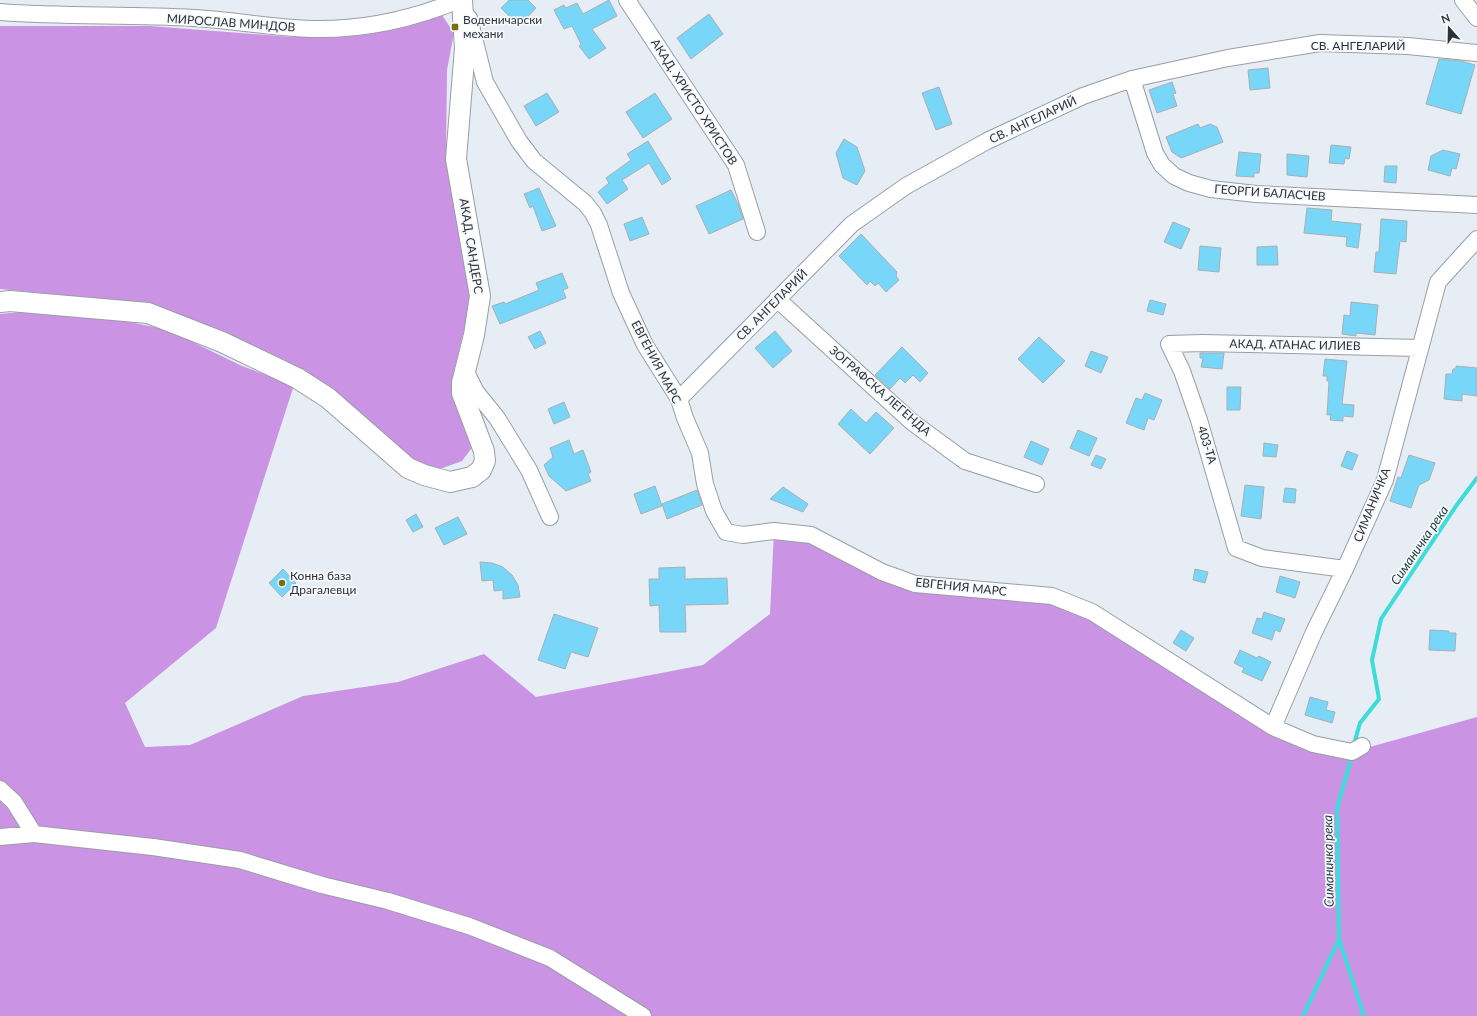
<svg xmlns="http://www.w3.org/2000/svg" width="1477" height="1016" viewBox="0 0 1477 1016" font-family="Lato,sans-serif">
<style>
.forest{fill:#cb93e4}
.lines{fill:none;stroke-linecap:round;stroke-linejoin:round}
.stream{stroke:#3cdcda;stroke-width:4}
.building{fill:#78d7f9;stroke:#a7b0b4}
.minor-casing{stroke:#999ea5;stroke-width:18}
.tertiary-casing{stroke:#999ea5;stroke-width:22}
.minor{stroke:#fff;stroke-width:16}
.tertiary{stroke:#fff;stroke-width:20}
.poi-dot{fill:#786e0b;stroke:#f6fafe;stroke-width:1.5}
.labels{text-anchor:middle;stroke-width:3.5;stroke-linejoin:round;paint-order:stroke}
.poi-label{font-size:12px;fill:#2f3134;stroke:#f6fafe;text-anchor:start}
.street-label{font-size:12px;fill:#2f3134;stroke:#f6fafe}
.water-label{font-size:13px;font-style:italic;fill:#284241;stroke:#f6fafe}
</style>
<rect width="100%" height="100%" fill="#e7edf4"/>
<!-- forest -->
<path class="forest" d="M442,15l12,18 -7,37 -1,82 27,141 -20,82 5,26 11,30 2,18 -9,12 -22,8 -29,-9 -73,-63 -53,-37 -132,-56 -153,-15v-263h150l141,11 71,-3z
M63,308l105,22 74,36 52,19 -78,243 -91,75 20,44 45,-2 113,-49 95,-14 86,-28 52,43 167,-32 67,-51 4,-83 37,4 71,37 170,24 221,131 79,25 125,-35v299h-1477v-702z"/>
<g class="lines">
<!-- stream -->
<path class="stream" d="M1354,744l6,-21 19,-24 -7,-39 9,-41 75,-113 21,-28
M1352,755l-15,53 2,131 25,77
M1303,1016l36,-77"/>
</g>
<!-- building -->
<path class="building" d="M509,0h19l8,8 -17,18 -18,-18z
M609,0l8,16 -25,13 14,19 -17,11 -10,-13 2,-2 -9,-18 -8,3 -10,-19 10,-5 2,3 11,-5 6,11z
M709,14l14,20 -32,25 -14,-21z
M1439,59l22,2 14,4 -14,49 -35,-10z
M1268,68l2,20 -20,2 -2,-20z
M1172,82l4,11 -3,1 4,12 -20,7 -8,-23z
M939,87l13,37 -16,6 -14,-37z
M547,93l12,19 -23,14 -12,-20z
M655,93l17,26 -29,19 -17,-26z
M1198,124l2,4 10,-4 7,3 6,15 -42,16 -9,-6 -6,-15z
M844,139l13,8 8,24 -8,14 -14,-7 -7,-25z
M648,141l23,38 -9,6 -13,-22 -27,17 6,9 -21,15 -9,-12 11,-9 -3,-5 25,-18 -4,-6z
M1331,145l20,2 -2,12 -4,-1 -1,6 -15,-1z
M1443,150l17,4 -4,15 -4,-1 -2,8 -22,-6 3,-14z
M1239,152l22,2 -2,19h-5v4l-18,-1z
M1287,154l22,2 -2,21 -20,-2z
M1385,166h12l-1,17 -12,-1z
M539,188l17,38 -14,5 -9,-25 -3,2 -6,-14z
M731,190l7,14 5,15 -34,15 -13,-28z
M1307,208l25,2 -1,11 30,3 -3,24 -12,-2 1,-9 -43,-4z
M642,217l7,17 -19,7 -6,-17z
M1381,219l26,2 -1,21 -6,-1 -4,33 -22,-2 2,-20h3z
M1173,222l17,7 -9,20 -17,-7z
M861,234l36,38 -1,4 3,4 -13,12 -8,-9 -3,3 -5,-5 -3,4 -28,-29z
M1200,246l21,2 -2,24 -21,-2z
M1277,246l1,19h-21v-18z
M562,273l6,15 -5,2 3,8 -66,26 -8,-18 12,-4 1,2 34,-14 -3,-7z
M1150,300l16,4 -3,11 -16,-4z
M1351,302l27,3 -3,30 -19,-2v3l-14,-2 2,-19 6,1z
M540,331l6,12 -11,6 -7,-12z
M775,331l17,20 -19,17 -18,-20z
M1039,337l26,24 -22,22 -25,-24z
M902,347l26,26 -8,9 -7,-7 -8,8 -5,-5 -10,11 -15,-14z
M1091,351l17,6 -7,16 -16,-7z
M1200,353h24l-2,16 -21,-2 2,-9h-3z
M1325,359l22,2 -5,43 12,1 -1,12 -10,-1v5l-13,-1 1,-5h-4l2,-34h-2v-5h-4z
M1456,366l21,2v28l-15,-2v7l-18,-2 2,-25h6l1,-5h3z
M1227,387h14l-1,23h-13z
M1145,393l17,7 -8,20 -6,-2 -4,12 -18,-7 10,-25 6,2z
M564,402l6,15 -16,7 -6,-15z
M851,409l15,14 10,-11 18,16 -24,26 -32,-30z
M1078,430l19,8 -8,18 -19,-8z
M569,440l5,14 9,-4 8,22 -3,2 3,7 -25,10 -17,-15 -5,-11 9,-8 -3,-9z
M1031,441l18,8 -7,16 -18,-8z
M1264,443l14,2 -2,12 -13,-1z
M1347,451l11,4 -6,15 -11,-4z
M1096,455l10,4 -5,10 -10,-4z
M1409,455l26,8 -6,17 -10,5 -8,23 -21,-7 8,-24 3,1z
M1245,485l19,2 -3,32 -20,-3z
M655,486l7,20 -21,8 -7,-20z
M783,487l25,17 -5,8 -33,-13z
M1285,488l11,1 -1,14 -12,-1z
M697,490l5,15 -35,14 -5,-15z
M416,514l7,13 -10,5 -7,-12z
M458,517l9,17 -23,11 -9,-17z
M480,562l12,1 11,4 9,8 6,10 2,12 -17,2v-9l-9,1 -1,-11 -11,1z
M685,567v12l42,-1 1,26 -43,1 1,27h-26l-1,-27 -9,1 -1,-27h10v-11z
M283,569l13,14 -14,14 -13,-14z
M1195,569l13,3 -3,11 -12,-3z
M1280,576l20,6 -5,16 -19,-6z
M1264,612l21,7 -5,13 -5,-2 -3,10 -20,-7 5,-15 5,1z
M554,614l44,14 -10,29 -17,-5 -6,17 -27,-9z
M1181,630l13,8 -8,13 -13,-8z
M1430,630l19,1v2h7l-1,18 -26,-1z
M1240,650l17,8 2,-2 12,6 -9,19 -20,-9 2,-4 -10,-5z
M1310,697l18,5 -2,8 9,2 -3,11 -27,-8z"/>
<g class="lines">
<defs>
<path id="minor" d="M627,0l109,165 21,67
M1463,0l14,18
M0,12c65,5 129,2 194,6 39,2 78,10 118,11 50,1 101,-10 147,-29
M469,18l16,64 34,59 15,20 51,42 8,10 6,12 22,68 24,52 34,54 6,19 15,35 5,31 9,27 12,21 17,3 31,-4 37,4 71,37 33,12 137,12 40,16 181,115 40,17 39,8 10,-6
M1132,79l23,74 7,12 12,11 15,7 22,6 45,5 221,11
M777,299l135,123 53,39 71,23
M465,370l11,22 21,26 32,52 21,47
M679,399l173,-175 54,-38 81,-45 96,-45 49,-17 96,-21 92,-15 88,3 69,7
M1345,569l-83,-11 -26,-10 -37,-128 -17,-49 -13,-27 33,-1 218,5
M1273,727l41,-95 31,-63 40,-89 53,-198 39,-43
M0,789l14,13 20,32
M0,837l34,-3 119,13 87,13 82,25 66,16 81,25 81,32 93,58"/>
<path id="tertiary" d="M0,302l10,-1 138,12 74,29 75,36 31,20 80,70 16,7 26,7 22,-5 9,-7 4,-9 -1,-10 -22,-58v-10l12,-48 6,-39 -24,-137 9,-111 -3,-48"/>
</defs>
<!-- minor casing -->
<use href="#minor" class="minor-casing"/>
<!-- tertiary casing -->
<use href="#tertiary" class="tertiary-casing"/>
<!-- minor -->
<use href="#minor" class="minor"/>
<!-- tertiary -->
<use href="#tertiary" class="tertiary"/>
</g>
<!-- markers -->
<g class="poi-dot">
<rect x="451" y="23" width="8" height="8" rx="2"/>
<circle cx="282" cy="583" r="4"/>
</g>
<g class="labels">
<!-- poi labels -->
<g class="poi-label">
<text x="463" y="24">Воденичарски<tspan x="463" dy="14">механи</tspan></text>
<text x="290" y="580">Конна база<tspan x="290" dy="14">Драгалевци</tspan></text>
</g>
<!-- street labels -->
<g class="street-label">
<text transform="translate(231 23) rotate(4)" y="4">МИРОСЛАВ МИНДОВ</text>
<text x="1358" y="50">СВ. АНГЕЛАРИЙ</text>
<text transform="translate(694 102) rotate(57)" y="4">АКАД. ХРИСТО ХРИСТОВ</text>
<text transform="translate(1033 120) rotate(-25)" y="4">СВ. АНГЕЛАРИЙ</text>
<text transform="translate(1270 193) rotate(4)" y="4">ГЕОРГИ БАЛАСЧЕВ</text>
<text transform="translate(471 246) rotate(81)" y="4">АКАД. САНДЕРС</text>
<text transform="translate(772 305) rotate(-45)" y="4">СВ. АНГЕЛАРИЙ</text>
<text transform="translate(1295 345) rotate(1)" y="4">АКАД. АТАНАС ИЛИЕВ</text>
<text transform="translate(656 362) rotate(62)" y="4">ЕВГЕНИЯ МАРС</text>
<text transform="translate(880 391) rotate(41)" y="4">ЗОГРАФСКА ЛЕГЕНДА</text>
<text transform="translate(1207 445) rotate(73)" y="4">403-ТА</text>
<text transform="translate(1372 505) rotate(-68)" y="4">СИМАНИЧКА</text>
<text transform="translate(961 587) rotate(6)" y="4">ЕВГЕНИЯ МАРС</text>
</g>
<!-- water labels -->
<g class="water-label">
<text transform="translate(1419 545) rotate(-56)" y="5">Симаничка река</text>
<text transform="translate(1328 861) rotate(-91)" y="5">Симаничка река</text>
</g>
</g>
<!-- north arrow -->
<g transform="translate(1449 28) rotate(340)" stroke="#f6fafe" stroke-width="3" paint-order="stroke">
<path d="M0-3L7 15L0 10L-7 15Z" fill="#2f3134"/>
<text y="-6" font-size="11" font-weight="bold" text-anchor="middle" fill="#2f3134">N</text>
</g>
</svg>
